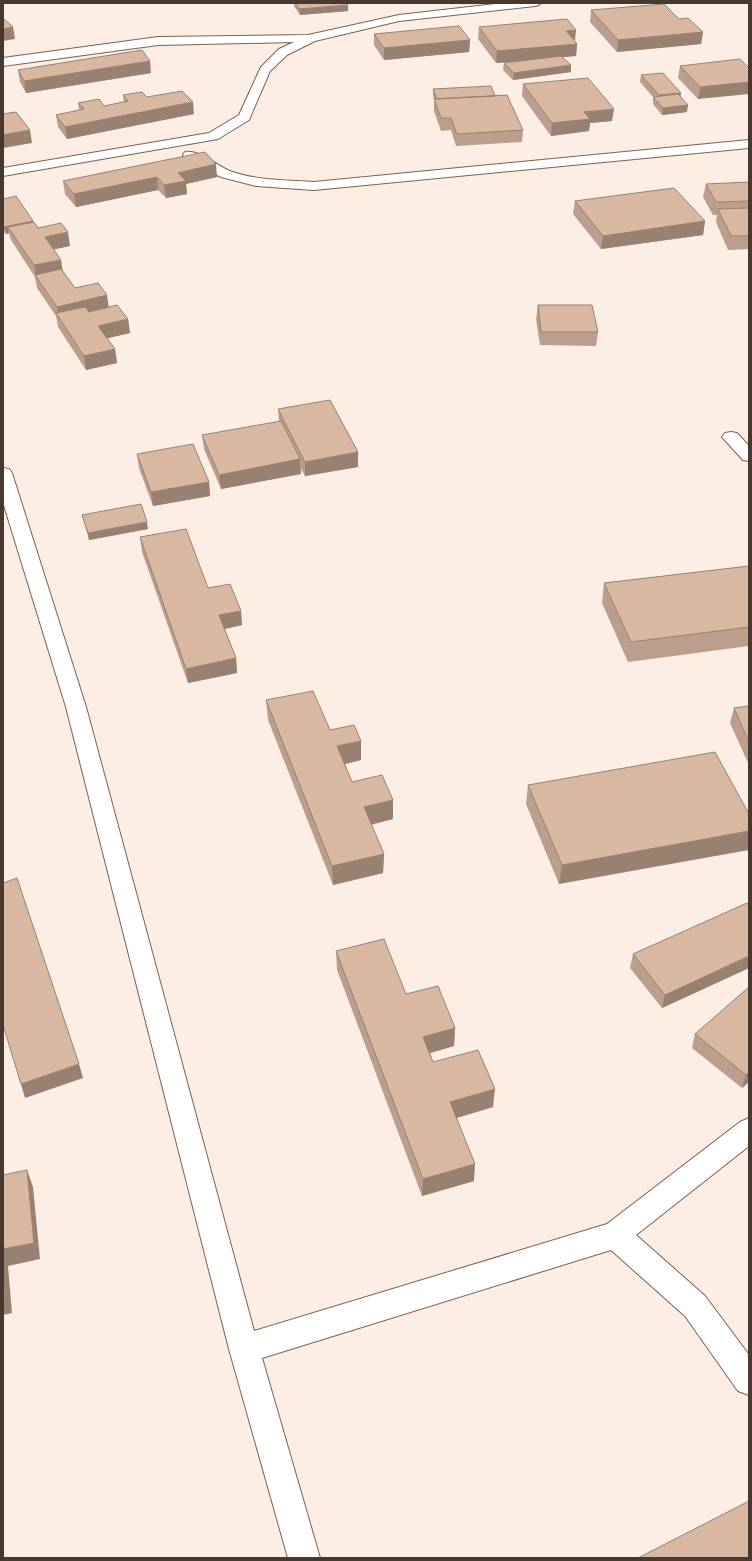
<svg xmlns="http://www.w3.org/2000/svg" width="752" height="1561" viewBox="0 0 752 1561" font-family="Raleway,sans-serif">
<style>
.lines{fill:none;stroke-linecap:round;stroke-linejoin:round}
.street-casing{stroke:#7e614d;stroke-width:2}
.street{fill:#fff;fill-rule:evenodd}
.wall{fill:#bb9e8b}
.shaded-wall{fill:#988171}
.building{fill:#d9b8a2;stroke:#988171}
</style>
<rect width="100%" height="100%" fill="#fceee5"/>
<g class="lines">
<defs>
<path id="street" d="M504,3h37l-2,2 -4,1 -136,15 -84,20 -28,14 -17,16 -21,49 -31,19 -215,37v-8l206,-35 30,-18 22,-48 18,-18 15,-7 -136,3 -155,21v-8l155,-21 150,-2 91,-20z
M749,140v8l-435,42 -58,-4 -35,-9 -36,-19 -2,-3 2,-3c13,-3 33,14 45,19 27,10 56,9 84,11z
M731,432l6,1 12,13v15l-6,-1 -21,-23 3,-4z
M3,468l6,1 3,4 74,234 168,624 353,-107 133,-102 9,-4v28l-113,89 69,61 44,59v40l-11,-4 -53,-75 -74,-66 -349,108 58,200h-32l-59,-209 -163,-642 -63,-205z"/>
</defs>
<!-- street casing -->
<use href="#street" class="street-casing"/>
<!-- street -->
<use href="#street" class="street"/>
</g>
<!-- wall -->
<path class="wall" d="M294,3h53l1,8 -48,4 -6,-9z
M591,10l88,9 24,13 -2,12 -84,8 -27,-30z
M479,27l96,14 2,3 -1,12 -14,1 9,15 -58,8 -10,-10 1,-7 20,-2 -28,2 -18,-24z
M374,34l96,6 -1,12 -85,8 -10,-15z
M680,66l69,2 -51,31 -20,-21z
M18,70l133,3 -125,20 -6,-11z
M641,75l40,22 6,15 -25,3 -9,-11v-7l-13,-15z
M523,84l89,37 -22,2 -1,8 -38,5 -29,-40z
M433,89l62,7 28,34 -1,12 -66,4 -5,-16 -10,1 -7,-20v-12l-1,-3z
M123,95l24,2 47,17 -127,25 -9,-12 -2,-12 23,-5 -1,-7 26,3 20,-4z
M205,152l12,25 -31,7 1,10 -21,4 -8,-8 -82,17 -11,-13 -2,-13z
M749,182v67l-21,1 -12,-28 1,-7h-4l-10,-18 3,-13z
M3,199l30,23 5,6 32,18 -17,3 10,22 12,17 33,19 20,12 2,14 -23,5 8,11 2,14 -31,7 -28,-43 -2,-11 -19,-28 -2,-11 -24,-37 -2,-7 -3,1 -3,-4z
M575,201l130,20 -2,14 -102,14 -28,-35z
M538,305l60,27 -2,14 -56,-1 -4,-26z
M278,409l80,58 -53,9 -5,-9 1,7 -80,15 -17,-40 -2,-14 77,-13z
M137,454l72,28 1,14 -57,10 -14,-38z
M82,515l66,14 -59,11 -5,-18z
M140,537l68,51 33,23 1,14 -18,4 12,29 1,15 -49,10 -46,-131z
M749,566v80l-121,16 -26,-59 2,-20z
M266,700l64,30 31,30 -16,4 7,18 41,18v19l-22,6 13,29 -1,19 -50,12 -65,-165z
M749,706v59l-19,-42 4,-15z
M528,785l221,29 -190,70 -33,-80z
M749,906v62l-87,40 -32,-40 3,-14z
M336,951l70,43 49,34 -1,18 -24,7 3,9 60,45 -36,11 17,63 -52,15 -85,-226z
M749,987v95l-7,6 -50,-40 3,-14z"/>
<!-- shaded-wall -->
<path class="shaded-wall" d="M348,5v6l-48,4 -1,-6z
M13,27l2,12 -12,2v-12z
M576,30l-1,11 -9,-10z
M703,32l-2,12 -84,8 1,-12z
M470,40l-1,12 -85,8v-12z
M577,44l-1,12 -80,7 1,-12z
M150,61l1,12 -125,20 -2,-12z
M571,65v7l-58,8 1,-7z
M749,82v12l-51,5 2,-12z
M681,93l-1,7 -22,2 1,-7z
M193,102l1,12 -127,25 -2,-12z
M688,105l-1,7 -25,3 1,-7z
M614,109l-2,12 -22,2 -1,8 -38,5 1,-13 32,-11z
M30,130l2,13 -29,5v-13z
M216,164l1,13 -31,7 1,10 -21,4 -2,-13 14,-12z
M157,177l1,13 -82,17 -2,-13z
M33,221l1,7 -26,-1 1,6 -3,1 -2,-7z
M705,221l-2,14 -102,14 2,-13z
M68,232l2,14 -23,5 -2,-14z
M61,260l2,13 -27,4 -2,-12z
M107,295l2,14 -51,9 -1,-11z
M128,319l2,14 -30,7 -2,-14z
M115,349l2,14 -31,7 -2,-14z
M358,452v15l-53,9v-14z
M300,459l1,15 -80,15 -2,-14z
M209,482l1,14 -57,10 -2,-14z
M147,522l1,7 -59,11 -1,-7z
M241,611l1,14 -22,5 -1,-15z
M236,658l1,15 -49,10 -2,-14z
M361,741v19l-24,6v-20z
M393,800v19l-29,7v-19z
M749,831v19l-190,34 3,-19z
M384,854l-1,19 -50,12 -1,-19z
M749,956v12l-87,40 3,-13z
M455,1028l-1,18 -31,9v-18z
M79,1064l4,14 -58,20 -4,-14z
M749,1072v10l-7,6 4,-13z
M495,1089l-2,18 -44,13 1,-18z
M475,1164l-1,17 -52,15 1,-17z
M27,1170l6,17 7,72 -32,7 4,47 -9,2v-66z"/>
<!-- building -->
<path class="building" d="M296,3h51l1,2 -49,4z
M664,4l15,15 9,-1 15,14 -85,8 -27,-30z
M3,18l10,9 -10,2z
M567,19l9,11 -10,1 11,13 -80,7 -18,-24z
M459,26l11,14 -86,8 -10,-14z
M142,50l8,11 -126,20 -6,-11z
M561,56l10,9 -57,8 -10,-10z
M740,59l9,9v14l-49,5 -20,-21z
M663,73l18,20 -22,2 -18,-20z
M588,78l26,31 -30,3 6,7 -38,4 -29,-39z
M491,86l4,10 -58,3 -4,-10z
M182,91l11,11 -128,25 -9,-12 28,-6 -6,-6 21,-4 5,7 24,-5 -5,-6 19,-3 5,5z
M678,94l10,11 -25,3 -10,-11z
M507,95l16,35 -66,4 -6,-16h-10l-7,-19z
M16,112l14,18 -27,5v-21z
M205,152l11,12 -38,9 8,8 -22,4 -7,-8 -83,17 -11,-13z
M749,182v19l-33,1 -10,-18z
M674,188l31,33 -102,15 -28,-35z
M16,196l17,25 -29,6 -1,-2v-26z
M749,208v28h-18l-13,-27z
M34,222l4,6 23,-5 7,9 -23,5 16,23 -27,5 -26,-38z
M61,269l14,19 23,-5 9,12 -50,12 -22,-32z
M117,305l11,14 -30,7 17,23 -31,7 -28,-43 29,-6 4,5z
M538,305h54l6,27h-57z
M330,400l28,52 -53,10 -27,-53z
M281,421l19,38 -81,16 -17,-40z
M193,444l16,38 -58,10 -14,-38z
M141,504l6,18 -59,11 -6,-18z
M186,529l22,59 22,-4 11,27 -22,4 17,43 -50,11 -46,-132z
M749,566v61l-118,15 -27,-59z
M313,691l17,39 24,-5 7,16 -24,5 15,36 30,-7 11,25 -29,7 20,47 -52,12 -66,-166z
M749,706v36l-15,-34z
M715,752l34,62v17l-187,34 -34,-80z
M17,878l62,186 -58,20 -18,-59v-142z
M747,903l2,3v50l-84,39 -32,-41z
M384,939l22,55 32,-8 17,42 -32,9 10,25 45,-12 17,39 -45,13 25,62 -52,15 -87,-228z
M749,987v85l-3,3 -51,-41z
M27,1170l7,73 -31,6v-74z
M3,1268l2,29 -2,1z
M749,1501v57h-111z"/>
<!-- border -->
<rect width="752" height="1561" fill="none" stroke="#473930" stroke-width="8"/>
</svg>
